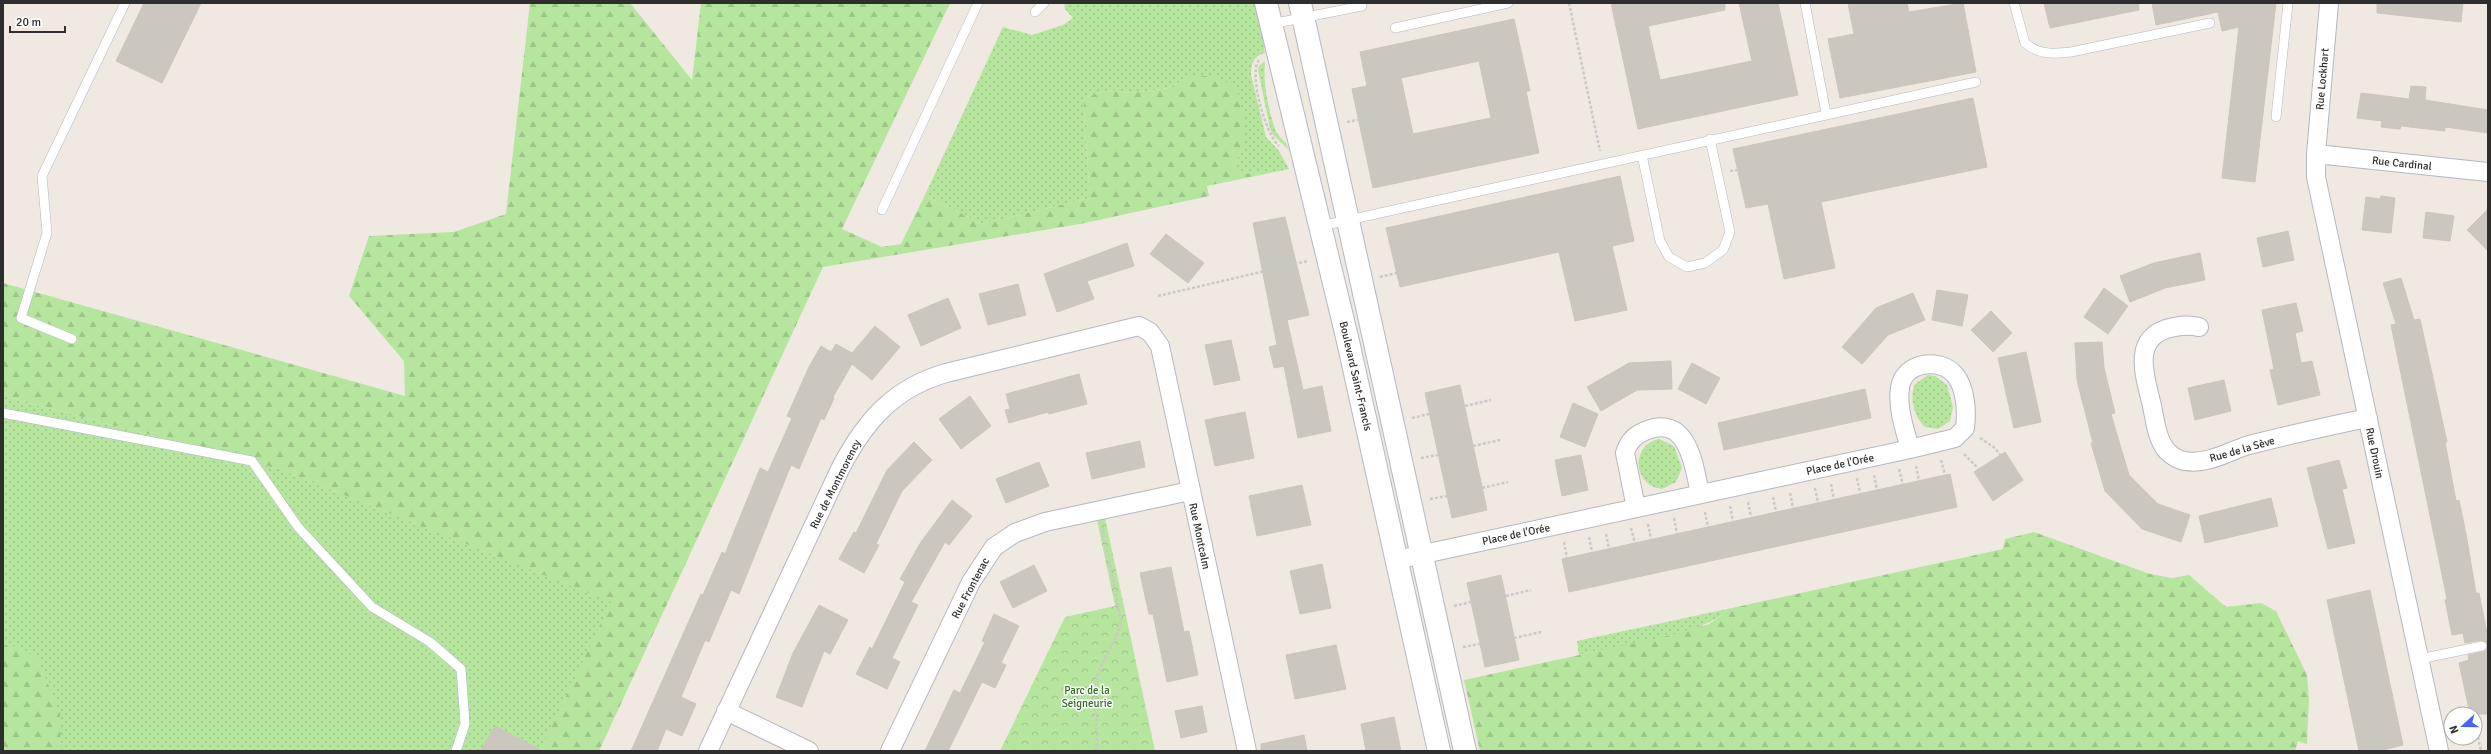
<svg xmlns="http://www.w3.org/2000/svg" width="2491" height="754" viewBox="0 0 2491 754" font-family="Signika,sans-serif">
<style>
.grass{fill:url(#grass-dots)}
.forest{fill:url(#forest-firs)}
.park{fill:url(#park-crowns)}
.building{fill:#cbc7bf;stroke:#cbc5ba;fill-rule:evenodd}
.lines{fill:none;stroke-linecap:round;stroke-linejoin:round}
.service-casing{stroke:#b4b7c1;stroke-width:10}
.minor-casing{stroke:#b4b7c1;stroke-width:20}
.tertiary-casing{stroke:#b4b7c1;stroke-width:24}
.path{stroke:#c9c9c9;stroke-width:2.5;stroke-dasharray:3 2;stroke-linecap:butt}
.service{stroke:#fff;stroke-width:9}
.minor{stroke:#fff;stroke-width:18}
.tertiary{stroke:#fff;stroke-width:22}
.labels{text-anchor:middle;stroke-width:3;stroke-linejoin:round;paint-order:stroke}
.street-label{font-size:11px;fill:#2e2e2e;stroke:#fff}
.park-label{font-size:11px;fill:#2c6e1b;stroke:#fff}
</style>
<defs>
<pattern id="grass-dots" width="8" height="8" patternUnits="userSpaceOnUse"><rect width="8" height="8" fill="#b6e59e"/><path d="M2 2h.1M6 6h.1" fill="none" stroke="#9dc588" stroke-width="1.8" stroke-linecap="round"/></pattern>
<pattern id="forest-firs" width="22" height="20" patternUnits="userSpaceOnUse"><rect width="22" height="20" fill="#b6e59e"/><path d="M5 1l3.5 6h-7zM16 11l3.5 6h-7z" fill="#9dc588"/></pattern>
<pattern id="park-crowns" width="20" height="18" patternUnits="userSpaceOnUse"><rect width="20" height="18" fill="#b6e59e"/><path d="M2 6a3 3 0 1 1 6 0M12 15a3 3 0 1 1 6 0" fill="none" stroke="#9dc588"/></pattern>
</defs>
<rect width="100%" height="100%" fill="#efe9e1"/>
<!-- grass -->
<path class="grass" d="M1064,3h194l8,36 -3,1 2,13c-12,3 -14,12 -14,22l15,62 13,14 10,18 -24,5 -26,-1 -6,-6 9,-17 -54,-74 -18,12 -39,5 -22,-3 -26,8 7,100 -109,26 -56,-29 78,-168 29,8 31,-10 10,-7 -8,-9z
M1265,61c-2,22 3,47 10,68 3,9 12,12 14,21l-16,-15 -3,-7 -12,-58 1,-4z
M1928,375l7,1 12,9 6,22 -3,14 -12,8 -13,-2c-11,-10 -16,-29 -10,-43z
M3,396l276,73 333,133 -72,149h-537z
M1659,439l15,7 8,22 -6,14 -14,7c-29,-3 -32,-44 -3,-50z
M1732,608c-41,32 -103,36 -153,47l-2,-14z"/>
<!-- forest -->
<path class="forest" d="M530,3h100l62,77 9,-77h249l-108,226 40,18 19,-3 24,-49 56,29 109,-26 -7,-100 26,-8 22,3 39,-5 18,-12h24l13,5 12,9 6,22 2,20 -3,18 -9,17 6,6 26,1 -58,12 2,10 -129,28 -257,43 -224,484h-59l71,-149 -332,-133 -276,-73v-113l402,113 -1,-35 -55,-65 20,-60 85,-4 52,-18z
M2034,532l116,42 22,4 17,-3 37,32 35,-4 15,8 31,64 2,24 -2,45 -9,-3 -3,10h-815l-16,-71 203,-44 42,-12 23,-16 271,-59 2,-10z
M3,645l18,2 17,13 22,53 1,38h-58z"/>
<!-- park -->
<path class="park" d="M1105,518l50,233h-155l65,-134 50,-11 -18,-86z"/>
<!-- building -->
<path class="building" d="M144,3h57l-39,80 -46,-22z
M1611,3h114v7l-77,16 12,54 92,-19 -13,-58h39l20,92 -160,34z
M1848,3h59l2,9 54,-9 13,69 -136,26 -12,-59 26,-5z
M2044,3h94l1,7 -89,18z
M2152,3h124l-21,179 -33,-4 17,-151 -17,4 -4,-19 -62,13z
M2377,3h86l-2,19 -84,-9z
M1514,19l16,72h-4l13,62 -166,35 -21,-99 15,-3 -7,-34zM1479,61l12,57 -78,16 -12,-56z
M2411,86l15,1 -1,13 63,10v23l-43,-6v4l-44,-5 -1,3 -19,-2 1,-6 -25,-3 4,-25 48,6z
M1973,98l14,69 -166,35 14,66 -51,11 -16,-75 -22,4 -13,-59z
M1620,176l14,65 -22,5 15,64 -52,11 -16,-69 -159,35 -14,-59z
M2381,196l14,2 -4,35 -29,-3 4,-33 14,2z
M2488,209v42l-21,-21z
M2426,212l28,4 -4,25 -27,-3z
M1285,217l24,98 -22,5 16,70 19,-4 9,45 -33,7 -14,-72 -10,2 -5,-21 8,-2 -24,-122z
M2288,231l6,29 -31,7 -6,-29z
M1166,234l38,29 -16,20 -38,-29z
M1127,243l7,23 -47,15 7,18 -37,13 -13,-38z
M2200,253l5,27 -40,8 -35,14 -10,-26 34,-13z
M2401,278l13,42 6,-1 27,123h-2l11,59 3,-1 7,34 10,59h3l9,46v75h-18l-11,-51 10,-3 -1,-5 18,-4 2,-7 -7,-4 -16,3 -2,-10 -11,2 -7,-35 2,-1 -56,-274 5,-1 -13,-41z
M1018,284l8,31 -38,10 -9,-31z
M2104,288l24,18 -20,28 -24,-17z
M1937,290l31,5 -6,31 -30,-6z
M1913,293l12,27 -37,15 -26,29 -20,-17 34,-39z
M948,298l13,30 -40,18 -13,-31z
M2296,303l7,28 -8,2 6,30 11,-2 8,34 -42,10 -8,-35 4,-1 -12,-59z
M1991,311l21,22 -19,19 -22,-22z
M875,326l25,21 -28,33 -20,-16 -19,33 1,1 -10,22 -3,-2 -22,51 -8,-4 -52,129 -8,-4 -22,52 -4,-2 -24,57 15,7 -14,32 -16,-7 -9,22h-26l70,-157 2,1 19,-43 3,2 35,-86 8,4 24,-54 -5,-2 22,-49 12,-21 10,6 5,-8 16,9z
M1231,340l9,40 -26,5 -9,-40z
M2102,342l2,26 11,45 -4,1 18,61 29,29 32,11 -9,27 -39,-13 -37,-38 -14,-48h2l-16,-63 -2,-37z
M2026,352l15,70 -27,6 -16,-70z
M1671,361l1,28 -35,1 -36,21 -14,-24 42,-24z
M1692,363l28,15 -14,26 -28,-15z
M1079,374l8,30 -38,10 -1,-2 -39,11 -4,-13 5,-1 -4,-15z
M2224,380l7,31 -36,9 -7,-32z
M1460,385l27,125 -35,8 -27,-125z
M1865,389l6,29 -147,32 -6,-27z
M970,396l21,30 -30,23 -22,-30z
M1573,403l25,11 -13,33 -25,-10z
M1245,412l9,46 -39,8 -10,-46z
M1140,441l5,26 -53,12 -6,-26z
M914,442l18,18 -30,31 -26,53 3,1 -15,28 -25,-14 15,-27 2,1 31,-63z
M2005,452l18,28 -30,21 -19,-29z
M1581,455l7,35 -26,6 -7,-36z
M2339,460l8,28 -5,1 13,54 -27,6 -21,-81z
M1039,462l10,24 -43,17 -10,-24z
M1950,474l7,33 -388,85 -7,-33z
M1302,485l9,40 -54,11 -8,-40z
M2271,498l7,28 -73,17 -6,-27z
M952,500l20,16 -23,29 -4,-3 -34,60 7,3 -26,53 8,4 -13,27 -31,-15 14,-27 2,2 33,-67 -5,-3 21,-37z
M1322,564l9,44 -31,6 -10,-43z
M1034,565l13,26 -34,17 -13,-26z
M1171,567l13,65 5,-1 9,44 -31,7 -14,-68h-4l-9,-41z
M1501,575l18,85 -34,7 -18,-84z
M2370,590l33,155 -24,6h-20l-32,-151z
M819,605l29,15 -18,34 -6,-3 -22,56 -26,-10 17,-44z
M994,614l25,12 -18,37 5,2 -11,23 -13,-6 -34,69h-23l29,-61 6,3 25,-51 -3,-1z
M1336,645l10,44 -51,10 -9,-44z
M1202,706l5,26 -26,6 -6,-27z
M1394,717l7,34h-35l-5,-27z
M495,726l47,25h-61z
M1304,735l3,16h-46v-7z"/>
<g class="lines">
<defs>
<path id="service" d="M1805,3l21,110
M2014,3l11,40c14,12 28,11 46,9l139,-29
M1035,12l9,-9
M1271,24l91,-18
M1395,28l113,-25
M2276,117l12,-114
M1642,155l18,86 9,16 18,10 18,-4 18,-13 7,-18 -20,-93
M882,210l96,-207
M1321,226l655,-144
M72,339l-51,-21 26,-85 -5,-57 83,-173
M3,413l249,48 46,66 74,80 58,35 31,27 4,55 -9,27
M2420,659l62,-13"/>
<path id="minor" d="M2329,3l-13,151v23l123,574
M2316,154l172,18
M2199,327c-12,-3 -22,-1 -33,2 -35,12 -20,50 -14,77 3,14 5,34 15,45 5,5 11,9 18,10 23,4 44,-10 64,-16 40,-10 79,-19 119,-27
M1636,508l-11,-55c3,-11 10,-18 20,-22 43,-18 49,34 55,63
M1396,560l514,-111 45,-11 10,-10c2,-16 1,-40 -10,-53 -16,-19 -52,-12 -55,13 -3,20 5,42 10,61
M726,711l83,40
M708,751l133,-284c25,-47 53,-79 105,-94l193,-47 11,6 10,14 87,405
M890,751l81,-169 23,-35 21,-14 30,-11 145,-31"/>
<path id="tertiary" d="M1266,3l81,334 92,414
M1300,3l165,748"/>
</defs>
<!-- service casing -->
<use href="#service" class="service-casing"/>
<!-- minor casing -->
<use href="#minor" class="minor-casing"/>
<!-- tertiary casing -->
<use href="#tertiary" class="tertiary-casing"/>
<!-- path -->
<path class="path" d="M1569,3l31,148
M1259,60c-11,14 7,75 20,86
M1347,122l37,-7
M1730,171l8,-1
M1380,277l29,-7
M1158,296l150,-35
M1465,406l26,-6
M1412,418l17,-4
M1980,438l15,10 5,7
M1473,446l27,-6
M1964,454l15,15
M1421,458l17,-3
M1941,460l4,15
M1916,466l3,15
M1899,469l4,16
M1874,475l3,15
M1857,478l3,15
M1831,484l3,15
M1482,488l26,-6
M1815,488l3,15
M1790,493l3,15
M1773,497l3,15
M1430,499l17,-3
M1748,502l3,15
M1730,506l3,16
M1705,512l3,15
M1674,518l3,16
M1648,524l3,15
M1631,528l4,15
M1606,534l3,15
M1589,537l3,15
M1564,542l3,16
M1506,596l25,-6
M1454,606l17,-4
M1514,638l27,-6
M1463,647l17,-3
M2478,737l3,14
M1097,751c1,-25 -5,-52 1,-77 5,-18 20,-33 23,-53l-19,-94"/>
<!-- service -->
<use href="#service" class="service"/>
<!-- minor -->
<use href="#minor" class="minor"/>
<!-- tertiary -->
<use href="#tertiary" class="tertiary"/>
</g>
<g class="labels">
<!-- street labels -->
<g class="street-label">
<text transform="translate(2322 79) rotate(-85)" y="4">Rue Lockhart</text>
<text transform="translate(2402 163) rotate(6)" y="4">Rue Cardinal</text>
<text transform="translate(1356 376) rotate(77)" y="4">Boulevard Saint-Francis</text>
<text transform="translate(2242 449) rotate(-16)" y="4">Rue de la Sève</text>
<text transform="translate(2375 453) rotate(78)" y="4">Rue Drouin</text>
<text transform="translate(1840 464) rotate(-12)" y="4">Place de l'Orée</text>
<text transform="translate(835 484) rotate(-63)" y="4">Rue de Montmorency</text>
<text transform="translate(1516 534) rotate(-12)" y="4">Place de l'Orée</text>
<text transform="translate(1200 536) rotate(78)" y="4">Rue Montcalm</text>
<text transform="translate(970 588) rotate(-62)" y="4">Rue Frontenac</text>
</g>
<!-- park labels -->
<g class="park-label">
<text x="1087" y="694">Parc de la<tspan x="1087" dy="13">Seigneurie</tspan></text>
</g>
</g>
<!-- border -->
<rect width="2491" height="754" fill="none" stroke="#2e2e2e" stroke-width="8"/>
<!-- north arrow -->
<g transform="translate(2463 726) rotate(249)"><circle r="19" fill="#ffffff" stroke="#ababab"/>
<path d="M0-3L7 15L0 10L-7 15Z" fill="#4264fb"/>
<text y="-6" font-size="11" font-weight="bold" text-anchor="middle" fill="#2e2e2e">N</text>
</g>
<!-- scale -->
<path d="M10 26v6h55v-6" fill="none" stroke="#2e2e2e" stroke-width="2"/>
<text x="16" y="26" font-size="12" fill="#2e2e2e" stroke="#ffffff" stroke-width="3" paint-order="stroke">20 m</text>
</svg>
